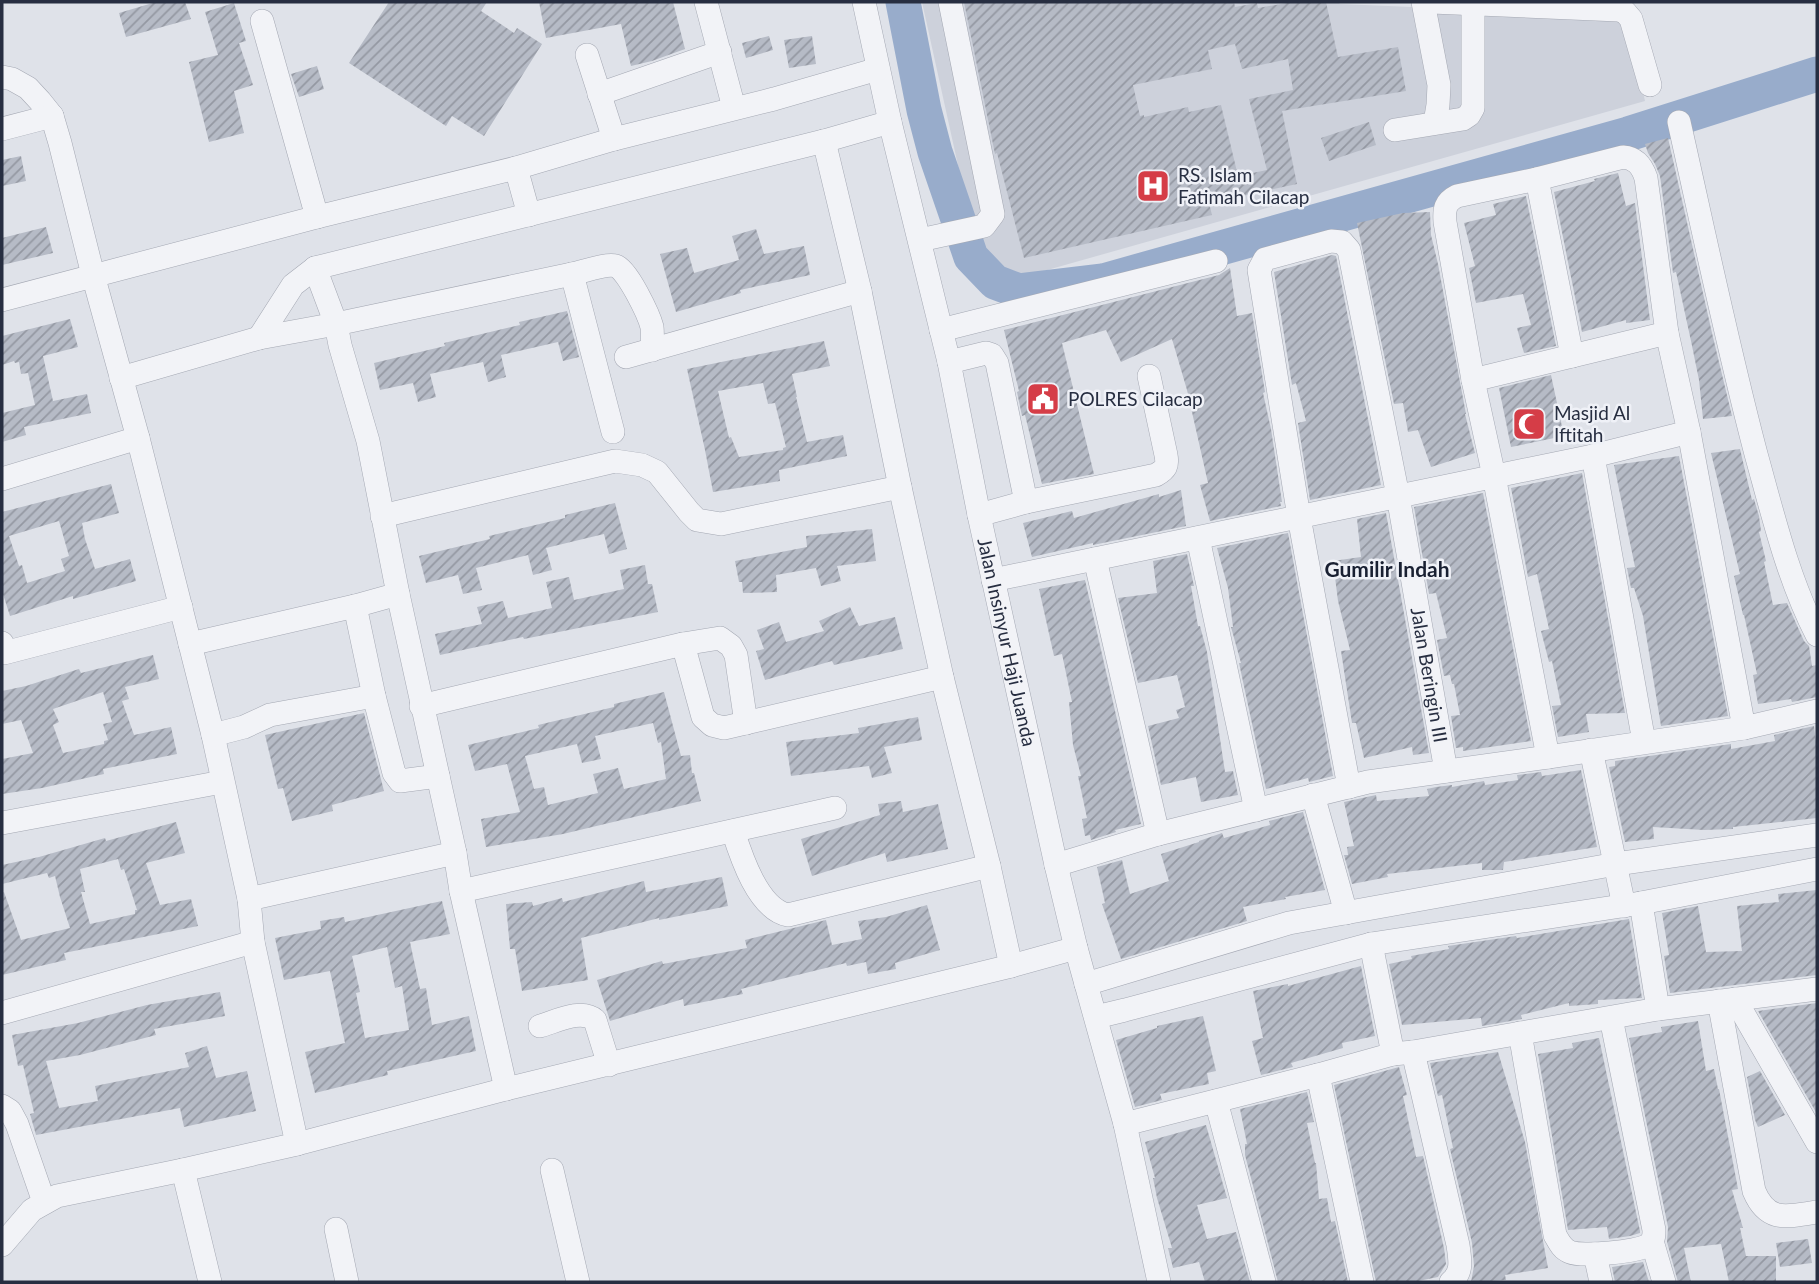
<svg xmlns="http://www.w3.org/2000/svg" width="1819" height="1284" viewBox="0 0 1819 1284" font-family="Lato,sans-serif">
<style>
.built{fill:#cdd1db}
.lines{fill:none;stroke-linecap:round;stroke-linejoin:round}
.river{stroke:#98accb;stroke-width:35}
.building{fill:url(#building-hatch);fill-rule:evenodd}
.minor-casing{stroke:#a4a8b3;stroke-width:24}
.minor{stroke:#f2f3f7;stroke-width:23}
.labels{text-anchor:middle;stroke-width:5;stroke-linejoin:round;paint-order:stroke}
.poi-label{font-size:19px;fill:#272e41;stroke:#eff1f7;text-anchor:start}
.street-label{font-size:19px;fill:#272e41;stroke:#eff1f7}
.neighbourhood-label{font-size:21px;font-weight:bold;fill:#192032;stroke:#eff1f7}
</style>
<defs>
<pattern id="building-hatch" width="6" height="6" patternUnits="userSpaceOnUse" patternTransform="scale(1.75)"><rect width="6" height="6" fill="#b6bbc6"/><path d="M-1 1l2-2M0 6l6-6M5 7l2-2" fill="none" stroke="#9498a2"/></pattern>
</defs>
<rect width="100%" height="100%" fill="#dfe2e9"/>
<!-- built -->
<path class="built" d="M922,2h416l2,2 286,12 19,85 -626,177 -20,-9 -14,-10 -9,-12z"/>
<g class="lines">
<!-- river -->
<path class="river" d="M903,2l21,108 11,42 36,105 24,25 24,9 84,-10 525,-147 189,-60"/>
</g>
<!-- building -->
<path class="building" d="M156,2h29l6,17 -65,18 -7,-24z
M389,2h98l-6,9 33,22 3,-5 25,16 -58,92 -32,-20 -6,10 -97,-63z
M539,2h134l12,47 -33,12 -21,5 -10,-42 -75,14z
M964,2h270l1,5 22,-4 1,5 34,-6h34l12,55 60,-10 8,44 -124,20 15,73 -88,19 3,12 -188,43 -27,-105 -2,1zM1235,44l7,25 46,-10 5,31 -44,9 18,71 -29,6 -17,-71 -32,7 -1,-5 -44,10v-2l-4,1 -7,-31 79,-16 -4,-19z
M234,3l12,38 -7,2 14,42 -19,6 10,42 -35,9 -20,-80 29,-7 -13,-43z
M769,36l4,14 -27,8 -4,-15z
M812,36l4,28 -27,4 -5,-28z
M317,66l7,23 -25,8 -8,-23z
M1369,122l7,23 -47,16 -8,-23z
M1668,138l44,195 20,83 -29,3 -4,-39 -8,-39 -15,-69 -3,1 -13,-97 -5,-12 -7,-11 -3,-9z
M21,156l5,25 -24,5v-26z
M1618,173l8,33 9,-3 15,117 -24,3v-3l-44,12 -28,-140 41,-11 -1,-2z
M1526,196l30,150 -32,7 -7,-25 14,-3 -8,-31 -47,9 -7,-35 6,-2 -11,-43 32,-8 -3,-11z
M1430,212l1,23 7,29 28,150h-1l10,39 -44,14 -13,-37 -10,2 -5,-29 -9,1 -37,-181 46,-10z
M46,227l7,26 -51,12v-27z
M756,229l8,25 40,-8 6,29 -70,15 1,3 -65,19 -16,-58 27,-6 7,25 45,-13 -7,-24z
M1332,255l4,1 45,229 -71,15 -12,-77 8,-2 -10,-38 -4,2 -18,-113z
M1230,268l7,48 15,-3 13,79 -2,1 8,36 11,73h-2l1,4 -71,15 -10,-36 8,-2 -21,-93 -15,-51 -51,23 -15,-32 -44,13 32,131 -52,10 -17,-69 -3,1 -5,-24 2,-1 -15,-61 215,-55z
M567,311l12,46 -16,4 -5,-19 -57,13 5,22 -18,5 -5,-20 -53,12 6,23 -18,5 -5,-19 -33,7 -6,-27 71,-17 -1,-3 76,-18 -1,-3z
M70,319l8,28 -35,9 10,45 34,-7 4,19 -67,14 2,8 -24,7v-29l33,-8 -7,-32 -7,1 -2,-12 -4,1 -1,-2 -12,4v-29z
M824,341l6,25 -38,8 5,23h-1l11,45 36,-7 4,21 -68,14 1,11 -67,11 -8,-42 -18,-81zM763,383l5,21 7,-1 11,44 -3,1v2l-44,7 -8,-20 -2,1 -11,-47z
M1551,375l13,61 -53,11 -12,-59z
M1740,449l12,51 2,-1 5,17 2,15 -2,1 7,29 -2,1 9,43 14,-2 17,38 5,5 3,20 5,-1v32l-25,5 -1,-3 -33,5 -5,-29 4,-1 -13,-59h-1l-9,-39 6,-2 -29,-121z
M1679,456l49,260 -67,10 -18,-110 -9,-28h-3l-4,-20 8,-1 -21,-102z
M1582,473l43,240 -39,1 3,18 -31,5 -6,-31 9,-1 -9,-44 -3,1 -8,-31 8,-2 -12,-55 -9,3 -17,-89z
M111,484l8,29 -37,10 3,16 10,30 35,-10 6,22 -63,18v-3l-63,20 -8,-25v-79zM59,521l10,35 -8,3 4,12 -38,12 -5,-18 -3,1 -10,-30z
M1181,490l5,36 -93,19v-2l-61,14 -9,-34 49,-12 2,7 85,-24v3z
M1483,493l48,248 -68,10v-4l-7,1 -5,-32 9,-1 -6,-31h-2l-2,-9 -6,1 -7,-36 10,-2 -11,-45 -7,1 -15,-87z
M615,503l12,46 -18,5 -5,-20 -58,14 6,22 -19,5 -5,-20 -52,13 6,22 -19,4 -5,-19 -32,8 -7,-27 71,-17 -1,-3 76,-18v-3z
M1386,513l43,240 -16,2 -1,-8 -48,11 -8,-35h-4l-11,-72 9,-1 -12,-49 -5,-40 28,-4 -4,-38z
M872,529l4,32 -39,5 4,15 -20,5 -5,-18 -40,7 1,17 -34,1 -1,-11h-3l-4,-21 72,-14 -1,-11z
M1288,533l45,243 -24,6 -1,-4 -42,11 -27,-126h2l-10,-36h2l-5,-39 -11,-40z
M1187,554l7,32h-3l7,40h2l7,26 18,120 8,-1 5,24 -37,7 -5,-25 -35,8 -13,-59 31,-8 -3,-8 9,-3 -8,-32 -39,8 -20,-85 39,-5 -4,-32z
M645,565l3,19h4l6,28 -134,27 -1,-2 -83,18 -5,-21 47,-10 -5,-17 26,-6 5,17 44,-10 -6,-26 23,-5 5,23 50,-11 -4,-19z
M1085,580l56,244 -26,6 1,2 -25,8 -1,-5 -5,1 -3,-17 5,-1 -9,-42h3l-8,-31 -4,-43h3l-10,-48 -8,2 -15,-67z
M850,607l9,19 36,-9 8,32 -69,16 -2,-4 -67,19 -9,-29 8,-2 -7,-19 22,-8 7,20 38,-11 -5,-10z
M153,655l6,24 -34,8 4,12 -7,2 12,34 37,-8 6,27 -74,15 1,5 -62,14 -40,6v-35l31,-6 -12,-33 -19,4v-33l24,-5 53,-17 2,4zM103,692l9,30 -9,2 5,16 -4,1v3l-41,9 -10,-28 6,-3 -6,-13z
M664,692l17,64 9,-1 2,18h2l7,28 -138,33 -77,13 -5,-28 39,-7 -13,-48 -32,7 -7,-26 71,-17 -1,-3 76,-18v-3zM653,723l5,20 3,-1 5,37 -42,10 -6,-21 -25,6 5,19 -50,12 -4,-18 -10,2 -9,-33 52,-12 5,19 19,-4 -6,-23z
M364,713l20,78 -52,14 1,6 -41,10 -9,-33 -5,1 -13,-54z
M918,717l4,23 -38,7 8,26 -20,5 -3,-12 -78,10 -5,-34 73,-9 -1,-5z
M1814,726l3,24v68l-84,9v2l-29,1 -51,-3 1,12 -29,3 -16,-75 6,-1v-5l116,-17v5l44,-8 -1,-6z
M1581,770l16,77 -93,15 -1,8h-21v-7l-95,11 1,3 -36,7 -8,-29h4l-1,-8 7,-1 -10,-44 32,-7 1,6 52,-5 -2,-7 9,-2 16,-2v2l32,-6 1,4 33,-5 -1,-5 24,-3 1,4z
M901,801l2,11 35,-8 10,45 -61,13 -2,-9 -73,23 -11,-37 79,-24 -2,-11z
M1303,812l22,78 -40,7 1,2 -43,8 4,14 -126,38 -19,-55 3,-1 -8,-36 25,-7 8,34 39,-13 -8,-27 38,-12v-1l23,-8 2,5 46,-13 -1,-4z
M176,822l9,31 -39,10 14,42 31,-6 7,27 -134,27 2,7 -64,15v-82l2,-1 17,48 49,-12 -10,-31 -5,-21 -6,2 -2,-5 -45,11v-19l37,-8 66,-19 1,3zM118,859l3,11 3,-1 13,41h-2v4l-45,10 -9,-32h4l-5,-23z
M722,877l6,29 -69,14v-2l-78,20 7,42 -66,11 -7,-42h-5l-4,-45 26,-2 1,4 29,-8 1,4 81,-21 2,11z
M1817,890v85l-147,18 -6,-37 5,-1 -7,-42 36,-7 8,46 36,-1 -5,-45 42,-4 -1,-8z
M442,901l8,33 -40,8 10,47 6,-1 6,37 37,-9 7,35 -89,20 1,4 -73,18 -10,-41 40,-9 -15,-72 -46,9 -9,-42 46,-9 -1,-8 24,-4 1,5zM387,947l8,41 7,-2 7,44 -44,8 -9,-45 4,-1 -8,-36z
M927,905l13,45 -45,13 1,6 -28,5 -2,-12 -19,4 -1,-3 -105,26 2,5 -59,12 -1,-7 -73,22 -13,-41 65,-19 1,3 84,-16 -2,-8 81,-20 6,25 30,-6 -4,-18 28,-4z
M1629,919l13,79 -44,2v4l-29,2v-3l-48,12 1,4 -40,7 -1,-8 -79,7 -13,-61 23,-5 -1,-3 38,-7 -1,-3 68,-10 1,2z
M1361,966l14,70 -33,7 1,5 -52,15 2,4 -32,8 -9,-34 11,-3 -10,-47 35,-7v2z
M220,992l5,24 -71,13 2,6 -76,20 -34,6 13,47 39,-7 -3,-15 94,-19 -4,-14 22,-7 9,32 31,-7 9,40 -72,16 -4,-19 -144,27 -6,-21 4,-1 -11,-48 -5,1 -6,-31 66,-12 69,-18z
M1817,1003v111l-59,-103z
M1203,1016l13,55 -9,2 2,11 -49,10 2,6 -27,7 -19,-67 41,-12v-2z
M1698,1021l8,50 8,-2 4,20h1l19,100 -6,1 11,38h-3l6,28h30v26h-47l-8,-38 -37,4 7,34h-13l-11,-40 1,-15 -39,-189 33,-6 -1,-5z
M1599,1038l41,193v2l-10,3 -21,3 -2,-12 -39,3 -30,-176 35,-6 -1,-5z
M1498,1052l27,90 23,126 -43,7 1,5 -35,2 3,-16 -2,-23 -22,-94 3,-1 -11,-53 -4,1 -8,-33z
M1399,1067l8,28 -4,1 13,61 7,-1 21,92 2,16 -8,13 -25,5h-37l-42,-197z
M1760,1071l25,44 -27,12 -3,-7 -8,-43z
M1307,1092l7,30 -7,1 8,40h1l3,36 8,-1 4,24 4,-1 13,61h-70l-33,-127v-11h2l-7,-35z
M1206,1125l21,73 -30,7 10,34 29,-7 14,50h-45l-6,-20 -26,6 -5,-20h4l-15,-50 -4,-20h2l-10,-36z
M1808,1239l4,24 -32,4 -4,-24z
M1643,1262l6,20h-14l-1,-2 -19,2 -3,-15z"/>
<g class="lines">
<defs>
<g id="minor">
<path d="M706,2l28,106"/>
<path id="s1" d="M864,2l26,120 59,240 30,153 77,350 20,83 49,176 34,158"/>
<path d="M1423,2l16,83 -1,20 -3,18"/>
<path d="M1432,2l187,8 6,2 6,7 19,66"/>
<path d="M262,21l55,196"/>
<path d="M587,55l27,84"/>
<path d="M2,77l10,2 16,9 12,13 12,15 8,27 33,132 45,163 75,297 36,164 4,43 44,202 -114,26 -126,26 -25,14 -30,35"/>
<path d="M599,94l121,-42"/>
<path d="M1679,122c25,111 48,222 77,332 17,61 32,125 61,181"/>
<path d="M2,129l50,-13"/>
<path d="M1395,130l68,-11 6,-4 4,-7v-105"/>
<path d="M824,141l36,150 40,196 42,190 47,189 22,100"/>
<path d="M516,168l13,47"/>
<path d="M920,240l64,-14 9,-12 -43,-212"/>
<path d="M572,274l41,158"/>
<path d="M2,300l315,-83 199,-49 98,-29 160,-40 104,-30"/>
<path d="M941,330l275,-69"/>
<path d="M259,338l34,-53 22,-17 509,-127 66,-19"/>
<path d="M626,357l234,-66"/>
<path d="M949,362l37,-9 6,2 5,8 29,139"/>
<path d="M121,378l138,-40 77,-14 236,-50c11,-2 34,-11 44,-8 11,3 33,49 36,61 1,7 0,16 0,23"/>
<path d="M1473,380l194,-47"/>
<path d="M1689,432l55,296"/>
<path d="M1593,456l51,286"/>
<path d="M2,479l136,-41"/>
<path d="M979,515l47,-13 130,-27c10,-6 12,-9 10,-20l-17,-79"/>
<path d="M382,516l233,-55 27,4 15,7 32,40 8,8 24,4 179,-37"/>
<path d="M1198,538l58,272"/>
<path d="M1095,559l63,275"/>
<path d="M993,580l600,-124 96,-24 -22,-99 -21,-155c-4,-12 -10,-20 -23,-21l-86,22"/>
<path d="M355,606l19,90 20,77 6,8 38,-5"/>
<path d="M2,643l2,10 177,-46"/>
<path d="M190,644l165,-38 43,-12 -30,-153 -28,-96 -4,-21 -21,-56"/>
<path d="M683,644l20,73 9,8 12,3 218,-51"/>
<path d="M421,706l262,-62 37,-6 11,8 5,9 10,68"/>
<path d="M213,735l31,-8 26,-12 104,-19"/>
<path d="M1591,750l33,156"/>
<path d="M1548,757l-54,-281 -21,-96 -28,-158c-1,-13 0,-20 12,-26l80,-17 35,177"/>
<path id="s2" d="M1349,787l-50,-270 -40,-247 6,-11 66,-18 11,1 7,8 49,246 48,275"/>
<path d="M1313,795l33,118"/>
<path d="M2,823l220,-41"/>
<path d="M733,831c8,25 25,78 55,84l201,-49"/>
<path d="M455,853l6,38 45,198"/>
<path d="M1056,865l102,-31 210,-52 180,-25 196,-29 73,-17"/>
<path d="M461,891l374,-83"/>
<path d="M249,899l206,-46 -57,-259"/>
<path d="M1641,903l17,106"/>
<path d="M1371,944l22,110"/>
<path d="M1086,984l203,-61 327,-59 201,-29"/>
<path d="M1735,999l82,143"/>
<path d="M1719,1001l35,190c14,33 34,25 63,21"/>
<path d="M2,1013l251,-71"/>
<path d="M1096,1017l29,-7 246,-66 270,-41 176,-34"/>
<path d="M540,1026c15,-4 41,-18 55,-6l14,45"/>
<path d="M1520,1033l35,202c4,7 7,14 15,17 11,5 68,0 78,-7 6,-4 6,-9 6,-15l-43,-212"/>
<path d="M1413,1052l45,193c2,15 5,27 -7,37"/>
<path d="M1318,1075l44,207"/>
<path d="M1216,1101l48,181"/>
<path d="M2,1106l8,5 7,13 27,78"/>
<path d="M1125,1124l193,-49 75,-21 20,-2 245,-43 159,-20"/>
<path d="M297,1144l209,-55 505,-123 65,-18"/>
<path d="M183,1170l27,112"/>
<path d="M552,1170l26,112"/>
<path d="M336,1229l11,53"/>
<path d="M1652,1241l12,41"/>
<path d="M1595,1254l6,28"/>
</g>
</defs>
<!-- minor casing -->
<use href="#minor" class="minor-casing"/>
<!-- minor -->
<use href="#minor" class="minor"/>
</g>
<!-- icons -->
<defs>
<symbol id="hospital-square" viewBox="-11 -11 22 22"><rect x="-9" y="-9" width="18" height="18" rx="4" fill="#d53d47" stroke="#eff1f7"/><path d="M-5-5h3v3.5h4V-5h3V5h-3V1.5h-4V5h-3Z" fill="#fff"/></symbol>
<symbol id="civic-square" viewBox="-11 -11 22 22"><rect x="-9" y="-9" width="18" height="18" rx="4" fill="#d53d47" stroke="#eff1f7"/><path d="M-.6-6.5H3V-4.5H.6V-3L4-1V1h2V6H-6V1h2V-1L-.6-3ZM-1.2 2.5V6h2.4V2.5Z" fill="#fff"/></symbol>
<symbol id="mosque-square" viewBox="-11 -11 22 22"><rect x="-9" y="-9" width="18" height="18" rx="4" fill="#d53d47" stroke="#eff1f7"/><path d="M3.5-4.9A6 6 0 1 0 3.5 4.9A5 5 0 1 1 3.5-4.9Z" fill="#fff"/></symbol>
</defs>
<g fill-rule="evenodd">
<use href="#hospital-square" x="1134" y="167" width="38" height="38"/>
<use href="#civic-square" x="1024" y="380" width="38" height="38"/>
<use href="#mosque-square" x="1510" y="405" width="38" height="38"/>
</g>
<g class="labels">
<!-- poi labels -->
<g class="poi-label">
<text x="1178" y="182">RS. Islam<tspan x="1178" dy="22">Fatimah Cilacap</tspan></text>
<text x="1068" y="406">POLRES Cilacap</text>
<text x="1554" y="420">Masjid Al<tspan x="1554" dy="22">Iftitah</tspan></text>
</g>
<!-- street labels -->
<g class="street-label">
<text dy="7" stroke="none"><textPath href="#s1" startOffset="656">Jalan Insinyur Haji Juanda</textPath></text>
<text dy="7" stroke="none"><textPath href="#s2" startOffset="1060">Jalan Beringin III</textPath></text>
</g>
<!-- neighbourhood labels -->
<g class="neighbourhood-label">
<text x="1387" y="577">Gumilir Indah</text>
</g>
</g>
<!-- border -->
<rect width="1819" height="1284" fill="none" stroke="#272e41" stroke-width="7"/>
</svg>
